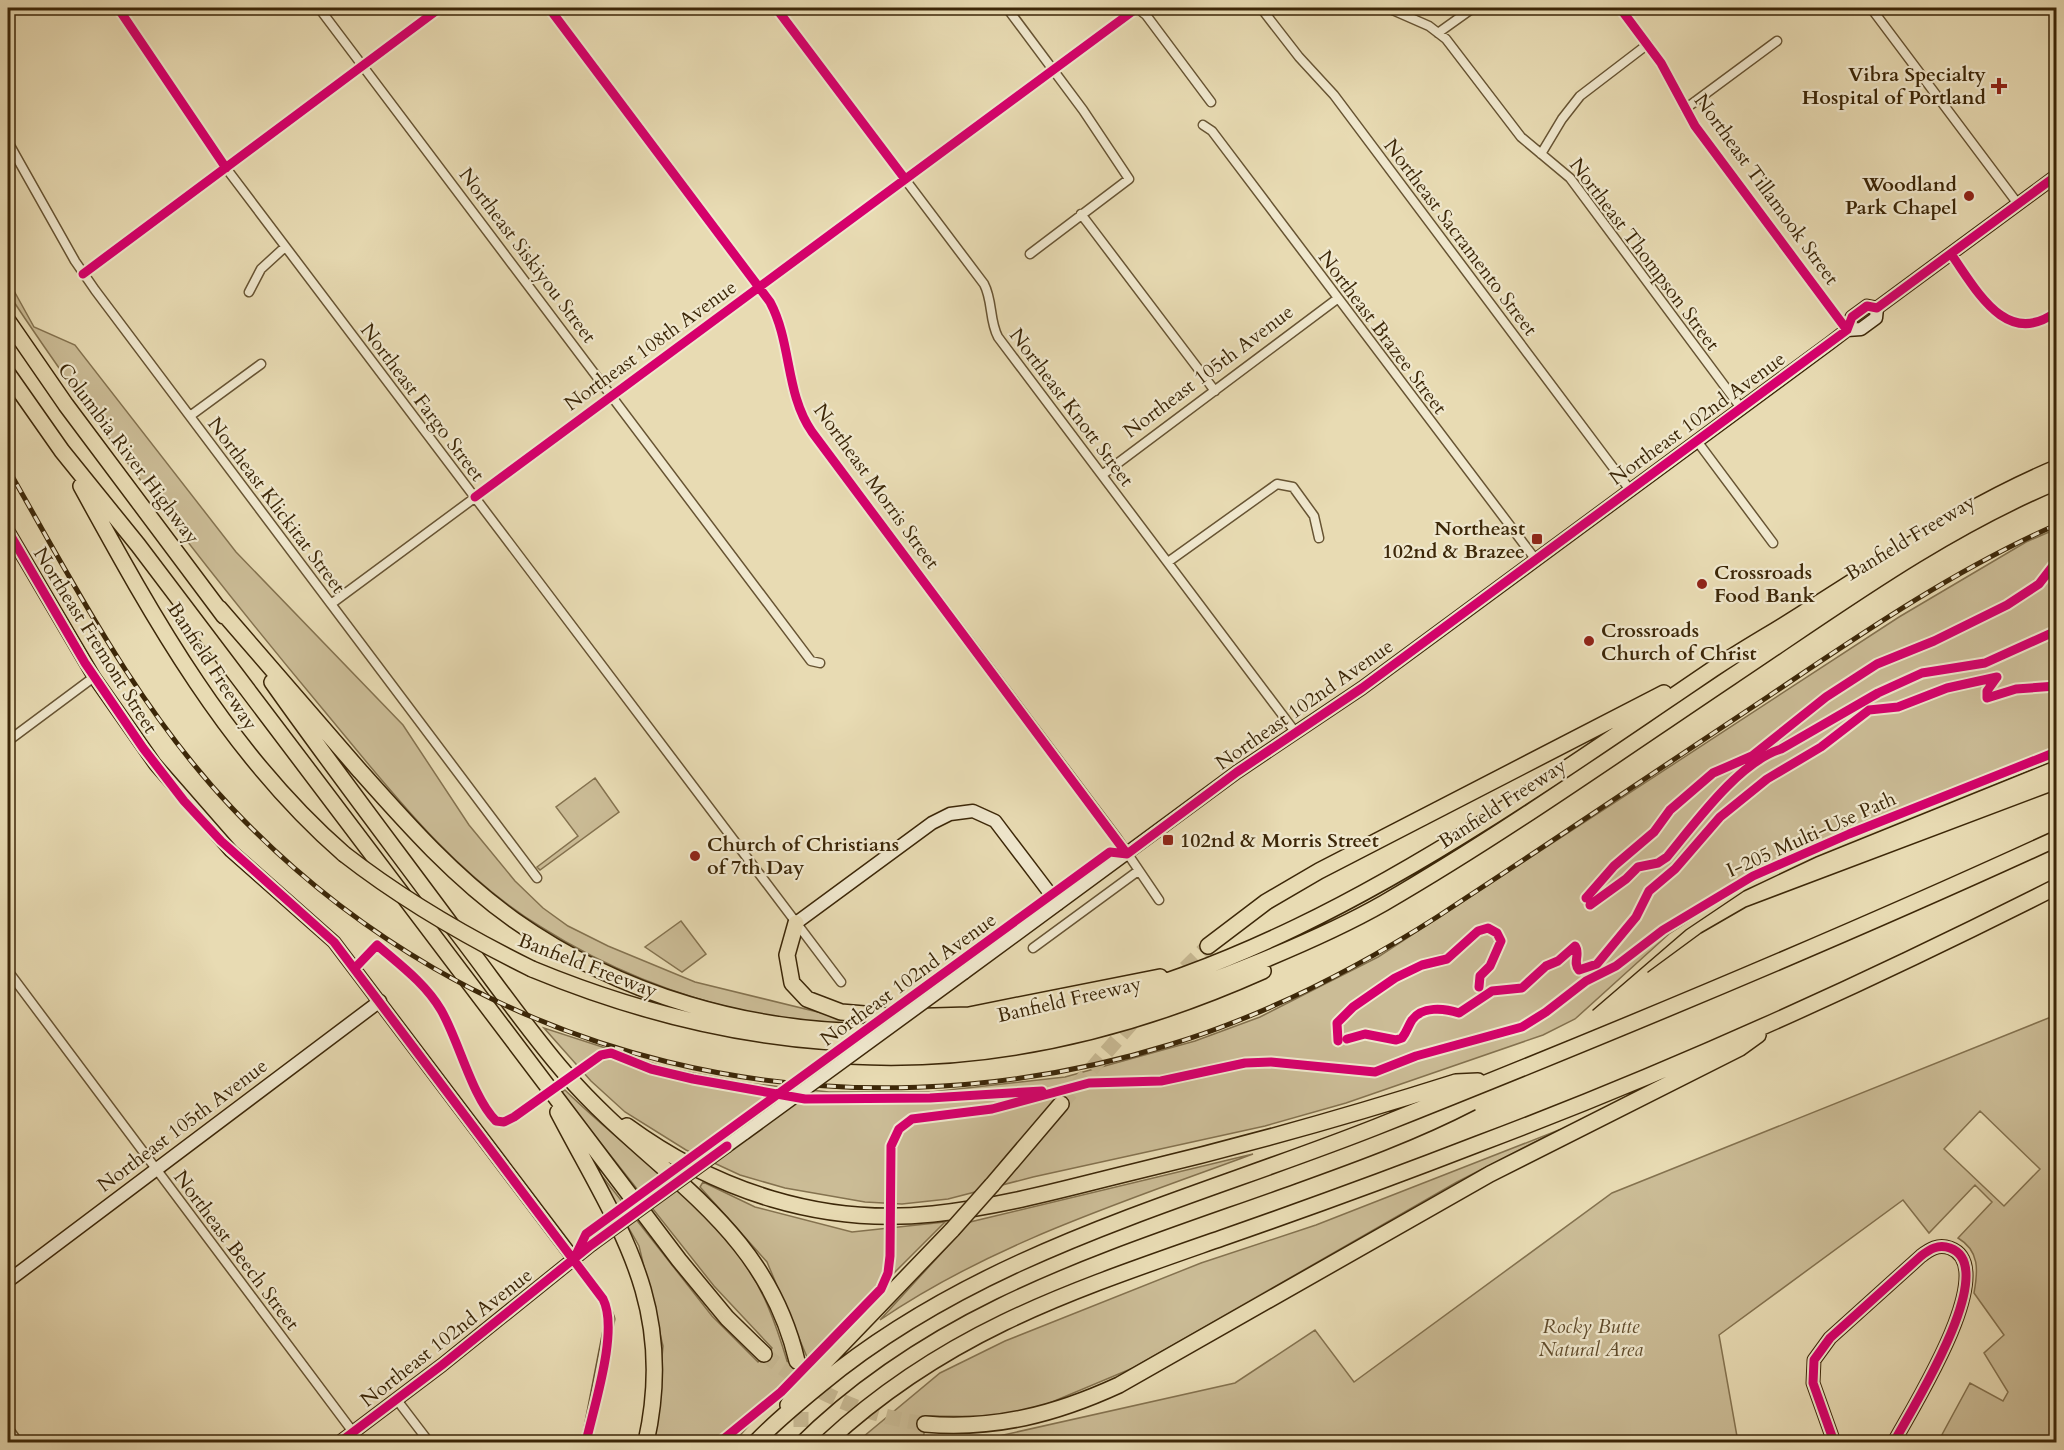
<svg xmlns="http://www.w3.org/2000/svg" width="2064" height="1450" viewBox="0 0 2064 1450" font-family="Cardo,serif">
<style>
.green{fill:#cbbc96;stroke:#84724f;stroke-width:1.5;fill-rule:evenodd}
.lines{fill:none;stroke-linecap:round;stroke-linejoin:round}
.highway-tunnel{stroke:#c6b791;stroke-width:15;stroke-dasharray:15 8;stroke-linecap:butt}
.street-casing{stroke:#675433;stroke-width:11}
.secondary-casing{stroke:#3c2708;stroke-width:15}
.highway-casing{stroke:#3c2708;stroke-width:18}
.street{stroke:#f0e8ce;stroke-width:8}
.secondary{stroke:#f0e8ce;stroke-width:12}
.highway{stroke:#e8dbb3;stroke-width:15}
.tram{stroke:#3c2708;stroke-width:1.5}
.rail-casing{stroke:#3c2708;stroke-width:5}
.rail{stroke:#f0e8ce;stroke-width:3;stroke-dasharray:9;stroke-linecap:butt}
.secondary-bridge-casing{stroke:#3c2708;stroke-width:15;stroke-linecap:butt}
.highway-bridge-casing{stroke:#3c2708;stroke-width:18;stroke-linecap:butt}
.secondary-bridge{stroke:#f0e8ce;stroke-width:12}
.highway-bridge{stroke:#e8dbb3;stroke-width:15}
.cycleway-casing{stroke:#f0e8ce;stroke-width:13}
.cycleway{stroke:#d6006c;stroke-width:9}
.poi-dot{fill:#8f2418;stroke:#f0e8ce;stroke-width:2}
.labels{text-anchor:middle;stroke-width:4.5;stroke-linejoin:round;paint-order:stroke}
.poi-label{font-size:20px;font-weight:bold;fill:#3c2708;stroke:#f0e8ce;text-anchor:start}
.street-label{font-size:20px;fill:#3c2708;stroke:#f0e8ce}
.park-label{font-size:20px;font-style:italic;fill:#604c2c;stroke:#f0e8ce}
</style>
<rect width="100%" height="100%" fill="#e8dbb3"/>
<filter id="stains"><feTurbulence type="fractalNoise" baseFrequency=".00333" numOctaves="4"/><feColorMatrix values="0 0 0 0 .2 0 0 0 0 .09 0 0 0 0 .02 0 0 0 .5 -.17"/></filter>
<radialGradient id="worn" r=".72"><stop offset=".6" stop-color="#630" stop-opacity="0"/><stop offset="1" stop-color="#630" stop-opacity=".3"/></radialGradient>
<!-- green -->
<path class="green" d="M8,280l26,47 41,18 161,207 167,173 66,100 46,56 28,27 25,18 40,20 87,36 139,34 39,5 -9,7c-37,-5 -75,-8 -111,-15 -75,-16 -147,-45 -212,-86 -90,-55 -154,-141 -220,-220 -111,-133 -218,-270 -313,-414z
M2056,529v226l-224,90 -87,39 -75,49 -95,86 -32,16 -197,68 -81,23 -232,51 -85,22 -46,5 -37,-2 -80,-14 -45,-13 -54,-25 -61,-38 -34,-31 -47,-53 123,40 79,15 83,9h102l134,-15 130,-36 65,-24 118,-60 521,-340 127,-75z
M595,778l24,34 -79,58 -3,-3 41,-31 -22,-29z
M681,921l25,33 -24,18 -37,-25z
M2056,1015v427h-118l32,-59 33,18 5,-9 -24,-39 20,-18 -30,-42c4,-22 6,-42 -16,-55l34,-36 -17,-17 -46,48 -26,-33 -184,135 19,107h-766l263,-59 80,-53 39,52 258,-189zM1980,1111l60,58 -36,37 -60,-57z
M565,1090c55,55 124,100 172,163 26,33 39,71 51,111l19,-7 -40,-95 -67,-75 3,-5 52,25 97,25 93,-10 -128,128 -83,92h-80l9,-96 -24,-100 -48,-84 121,154 46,46 14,-14 -58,-62 -153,-193z
M1559,1130l-102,52 -324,186 -117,49 -90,-1 -3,26h-66l83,-69 65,-32 196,-78 115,-38z
M1253,1154c-127,47 -260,89 -373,166l90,-98z"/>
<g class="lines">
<!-- highway-tunnel -->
<path class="highway-tunnel" d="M1061,1104l82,-94 65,-64
M764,1354c49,39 99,61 161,70
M801,1389v53"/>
<defs>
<path id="street" d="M118,8l108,160 615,814
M319,8l492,653 9,2
M549,8l221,294c22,41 15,91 42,130l305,406 42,62
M776,8l208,276c9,17 5,36 14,53l298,396
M1007,8l76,102 46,69 -99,75
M1137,8l9,7 65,87
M1261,8l38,49 35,38 296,395
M1388,8l41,18 17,13 75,98 49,41 171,230
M1620,8l41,55 34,63 152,204
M1871,8l147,196
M1438,33l35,-25
M1685,109l92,-68
M1203,125l9,6 324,429
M8,142l67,119 20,29 442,588
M1541,154l21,-35 18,-23 68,-52
M1081,214l134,177
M1951,254c25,35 55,95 105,58
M83,274l357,-266
M249,292l12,-23 24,-22
M190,416l71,-52
M1697,441l76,102
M1102,475l235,-176
M1168,562l109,-78 16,3 21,29 5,22
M331,604l806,-596
M8,741l86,-64
M1033,948l105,-77
M8,971l345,461
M574,1259l29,40 7,20 -24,123
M397,1400l32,42
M8,1428l10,14"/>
<path id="secondary" d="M1847,330l14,-1 15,-11 1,-10
M8,531l86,146 61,87 76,87 103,91 240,317
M796,923l136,-100 18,-9 23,-3 22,10 63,83
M964,973l273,-201 125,-84 468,-345 17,-13 5,-13 15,-11 10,2 179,-132
M727,1146l18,-13
M8,1281l372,-280
M340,1442l102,-77 149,-120
M1834,1442l-21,-59 1,-23 16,-22 91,-82c9,-7 17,-12 29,-8 53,19 -41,165 -56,194"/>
<path id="highway" d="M8,321l58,84 158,211
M8,374l54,77 76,94 541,715 48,58 37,36
M81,486c73,133 147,267 263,368
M219,608c47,55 94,109 141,163 48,54 95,107 154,149 106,75 235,112 365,112 322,-1 579,-190 834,-363 33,-22 68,-41 101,-63 79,-50 156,-102 242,-138
M272,682c58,82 120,163 180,244 38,49 73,101 113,147 87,101 199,148 232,288
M796,923l-9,32 5,28 15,16 34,13 59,5 69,-2 191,-38
M1208,946l58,-44 53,-31 345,-178
M532,969c249,103 473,98 722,-5 44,-18 88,-37 130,-61 119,-69 232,-149 347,-226 105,-70 208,-146 325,-195
M850,1056c143,8 283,-27 413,-85
M558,1112c60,115 119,192 88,330
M627,1126c89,65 195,100 306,88 68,-7 134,-26 200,-42 109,-26 216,-56 323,-90l22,-1
M992,1185l69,-81
M788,1405l7,-12 157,-163
M925,1424c70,6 131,-10 194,-39l371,-211 250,-126 18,-13
M756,1442c20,-21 42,-39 64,-57 161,-134 366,-183 556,-258 229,-91 456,-185 680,-288
M827,1442c120,-111 244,-151 395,-204 86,-30 171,-61 256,-94 197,-74 390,-162 578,-257"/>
</defs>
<!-- street casing -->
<use href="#street" class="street-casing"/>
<!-- secondary casing -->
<use href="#secondary" class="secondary-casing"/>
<!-- highway casing -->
<use href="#highway" class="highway-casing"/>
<!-- street -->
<use href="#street" class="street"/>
<!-- secondary -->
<use href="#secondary" class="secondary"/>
<!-- highway -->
<use href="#highway" class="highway"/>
<!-- tram -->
<path class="tram" d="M1648,972l53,-39 45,-26 310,-117
M1593,1010l93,-80 58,-39 72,-34 240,-97
M792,1442c141,-142 320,-192 503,-258 61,-22 122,-44 180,-74"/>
<defs>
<path id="rail" d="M8,469c67,117 130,240 224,339 243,258 604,340 940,236 94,-29 182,-74 265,-127 111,-73 221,-147 332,-221 92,-62 185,-126 287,-171"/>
</defs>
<!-- rail casing -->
<use href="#rail" class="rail-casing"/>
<!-- rail -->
<use href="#rail" class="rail"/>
<defs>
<path id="secondary-bridge" d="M745,1133l219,-160
M591,1245l136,-99"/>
<path id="highway-bridge" d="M344,854c59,46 121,82 188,115
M952,1230l40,-45"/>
</defs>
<!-- secondary-bridge casing -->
<use href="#secondary-bridge" class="secondary-bridge-casing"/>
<!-- highway-bridge casing -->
<use href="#highway-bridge" class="highway-bridge-casing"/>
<!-- secondary-bridge -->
<use href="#secondary-bridge" class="secondary-bridge"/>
<!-- highway-bridge -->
<use href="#highway-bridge" class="highway-bridge"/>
<defs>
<path id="cycleway" d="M118,8l108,160
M549,8l221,294c22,41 15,91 42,130l315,422
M776,8l129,171
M1620,8l41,55 34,63 152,204
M1951,254c25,35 55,95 105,58
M83,274l357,-266
M475,497l662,-489
M8,531l77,132 58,85 41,53 37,40 113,101 269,357c16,31 -9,107 -17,143
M1997,677l-10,14v7l29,-9 40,-3
M1586,898l28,-32 40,-34 16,-22 43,-37 39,-17 74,-59 51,-33 57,-23 73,-36 32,-21 17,-22
M1590,905l36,-26 12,-12 20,-4 9,-6c29,-35 72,-95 114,-108l97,-56 44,-20 63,-10 71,-32
M355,968l22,-23c23,20 48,38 64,65 18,31 31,87 55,111l8,1 10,-5 87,-62 10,-2 40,16 42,10 112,20 125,-1 112,-7
M1347,1039l18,-5 31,6 6,-2c5,-6 6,-12 10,-18 10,-14 32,-12 47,-7l33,-22 30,-3 24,-22 12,-5 17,-15c6,8 -3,16 4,24l18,-6 39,-47 13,-26 26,-22 45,-52 47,-38 54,-32 48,-37 29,-3 49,-19 50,-11
M1338,1041l-1,-18 16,-16 42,-29 27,-13 25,-6 31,-28 10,-3 9,5 4,8 -11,25 -10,10 -1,11
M574,1259l12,-25 524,-382 17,2 110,-82 125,-84 485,-358 5,-13 15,-11 10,2 179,-132
M340,1442l102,-77 149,-120 136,-99
M720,1442l61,-50 100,-103 7,-16 2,-17 1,-110 8,-17 13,-10 80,-10 97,-26 72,-2 84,-18 26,-1 104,10 41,-16 106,-29 24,-15 40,-31 30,-15 47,-36 90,-54 96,-42 207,-82
M1834,1442l-21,-59 1,-23 16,-22 91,-82c9,-7 17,-12 29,-8 53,19 -41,165 -56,194"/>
</defs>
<!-- cycleway casing -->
<use href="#cycleway" class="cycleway-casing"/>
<!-- cycleway -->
<use href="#cycleway" class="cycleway"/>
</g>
<!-- markers -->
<g class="poi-dot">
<path d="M1996 77h6v6h6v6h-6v6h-6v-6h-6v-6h6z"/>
<circle cx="1969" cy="196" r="6"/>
<rect x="1531" y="533" width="12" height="12" rx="3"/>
<circle cx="1702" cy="584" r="6"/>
<circle cx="1589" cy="641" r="6"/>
<rect x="1162" y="834" width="12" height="12" rx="3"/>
<circle cx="695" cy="856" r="6"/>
</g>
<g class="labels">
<!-- poi labels -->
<g class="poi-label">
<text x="1986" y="81" text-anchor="end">Vibra Specialty<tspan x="1986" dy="23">Hospital of Portland</tspan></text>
<text x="1957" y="191" text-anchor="end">Woodland<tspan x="1957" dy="23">Park Chapel</tspan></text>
<text x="1525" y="535" text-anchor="end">Northeast<tspan x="1525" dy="23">102nd &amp; Brazee</tspan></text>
<text x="1714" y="579">Crossroads<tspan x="1714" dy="23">Food Bank</tspan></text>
<text x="1601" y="637">Crossroads<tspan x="1601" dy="23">Church of Christ</tspan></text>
<text x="1180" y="847">102nd &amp; Morris Street</text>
<text x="707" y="851">Church of Christians<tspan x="707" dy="23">of 7th Day</tspan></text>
</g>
<!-- street labels -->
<g class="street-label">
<text transform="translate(1767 189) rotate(54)" y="7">Northeast Tillamook Street</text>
<text transform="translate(1461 237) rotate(53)" y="7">Northeast Sacramento Street</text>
<text transform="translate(1645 254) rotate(53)" y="7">Northeast Thompson Street</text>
<text transform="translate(528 255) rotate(53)" y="7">Northeast Siskiyou Street</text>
<text transform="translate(1383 332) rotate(53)" y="7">Northeast Brazee Street</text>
<text transform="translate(650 345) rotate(-36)" y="7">Northeast 108th Avenue</text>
<text transform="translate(1208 371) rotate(-37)" y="7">Northeast 105th Avenue</text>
<text transform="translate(423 402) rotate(53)" y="7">Northeast Fargo Street</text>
<text transform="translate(1072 407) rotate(53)" y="7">Northeast Knott Street</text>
<text transform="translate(1697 418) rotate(-36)" y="7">Northeast 102nd Avenue</text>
<text transform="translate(129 453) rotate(53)" y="7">Columbia River Highway</text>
<text transform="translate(877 486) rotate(54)" y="7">Northeast Morris Street</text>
<text transform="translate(277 505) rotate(53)" y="7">Northeast Klickitat Street</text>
<text transform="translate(1910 537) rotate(-31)" y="7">Banfield Freeway</text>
<text transform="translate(96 640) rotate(58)" y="7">Northeast Fremont Street</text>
<text transform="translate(213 666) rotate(57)" y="7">Banfield Freeway</text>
<text transform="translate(1304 704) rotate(-35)" y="7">Northeast 102nd Avenue</text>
<text transform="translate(1502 803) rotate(-33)" y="7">Banfield Freeway</text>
<text transform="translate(1811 834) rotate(-24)" y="7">I-205 Multi-Use Path</text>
<text transform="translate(588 965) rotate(21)" y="7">Banfield Freeway</text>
<text transform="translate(908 979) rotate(-36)" y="7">Northeast 102nd Avenue</text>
<text transform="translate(1069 999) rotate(-13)" y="7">Banfield Freeway</text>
<text transform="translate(182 1125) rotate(-37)" y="7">Northeast 105th Avenue</text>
<text transform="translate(237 1250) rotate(53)" y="7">Northeast Beech Street</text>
<text transform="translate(446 1337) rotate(-38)" y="7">Northeast 102nd Avenue</text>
</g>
<!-- park labels -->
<g class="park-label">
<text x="1591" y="1333">Rocky Butte<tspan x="1591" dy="23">Natural Area</tspan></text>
</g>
</g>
<!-- margin -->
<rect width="2064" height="1450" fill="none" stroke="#e8dbb3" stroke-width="30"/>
<rect x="9" y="9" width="2046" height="1432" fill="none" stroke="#3c2708" stroke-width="3"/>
<rect x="15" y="15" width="2034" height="1420" fill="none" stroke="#3c2708" stroke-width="1.5"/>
<rect width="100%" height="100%" filter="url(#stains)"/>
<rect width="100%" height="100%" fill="url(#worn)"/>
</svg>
